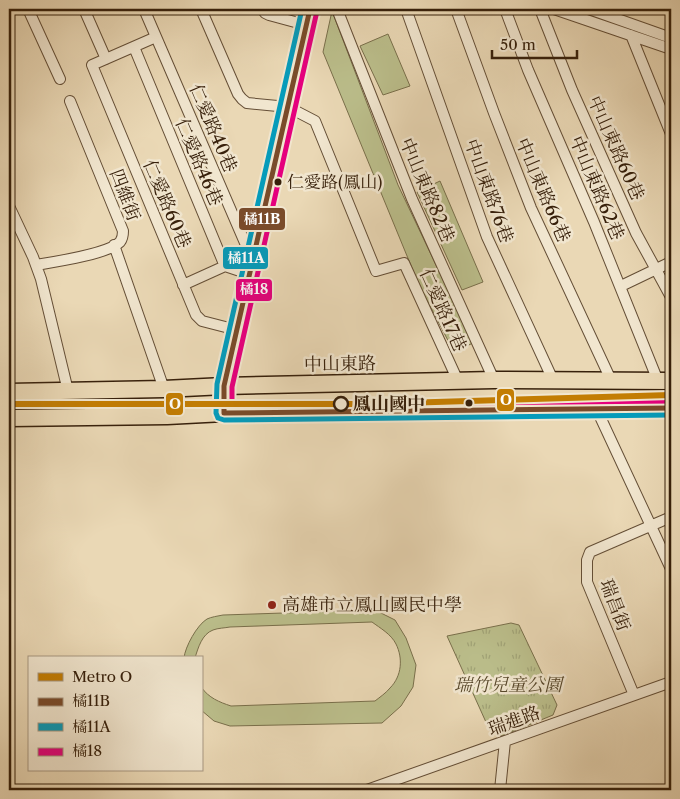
<svg xmlns="http://www.w3.org/2000/svg" width="680" height="799" viewBox="0 0 680 799" font-family="'Libre Caslon Text','Noto Serif TC',serif">
<style>
.grass{fill:#bbbe8b;stroke:#796f4b}
.park{fill:url(#park-tufts);stroke:#796f4b}
.lines{fill:none;stroke-linecap:round;stroke-linejoin:round}
.street-casing{stroke:#644e36;stroke-width:12}
.primary-casing{stroke:#37200b;stroke-width:19}
.street{stroke:#f1e6cf;stroke-width:10}
.primary{stroke:#ead8b5;stroke-width:16}
.bus-1-casing{stroke:#f1e6cf;stroke-width:9}
.bus-2-casing{stroke:#f1e6cf;stroke-width:9}
.bus-3-casing{stroke:#f1e6cf;stroke-width:9}
.bus-1{stroke:#7a4b2a;stroke-width:5}
.bus-2{stroke:#069bba;stroke-width:5}
.bus-3{stroke:#e5007d;stroke-width:5}
.metro-1-casing{stroke:#f1e6cf;stroke-width:10}
.metro-1{stroke:#c37d03;stroke-width:6}
.bus-dot{fill:#37200b;stroke:#f1e6cf;stroke-width:2}
.stop-dot{fill:#f1e6cf;stroke:#37200b;stroke-width:2.5}
.poi-dot{fill:#8f2418;stroke:#f1e6cf;stroke-width:2}
.labels{text-anchor:middle;stroke-width:5;stroke-linejoin:round;paint-order:stroke}
.bus-label{font-size:17px;fill:#37200b;stroke:#f1e6cf;text-anchor:start}
.street-label{font-size:18px;fill:#37200b;stroke:#f1e6cf}
.stop-label{font-size:18px;font-weight:bold;fill:#37200b;stroke:#f1e6cf;text-anchor:start}
.poi-label{font-size:18px;fill:#37200b;stroke:#f1e6cf;text-anchor:start}
.park-label{font-size:18px;font-style:italic;fill:#58482b;stroke:#f1e6cf}
.line-badge{stroke:#f1e6cf;stroke-width:2}
.badge-label{font-size:14px;text-anchor:middle;font-weight:bold;fill:#fff}
</style>
<defs>
<pattern id="park-tufts" width="24" height="20" patternUnits="userSpaceOnUse" patternTransform="scale(1.25)"><rect width="24" height="20" fill="#bbbe8b"/><path d="M3 7l-1-3M5 7V3M7 7l1-3M15 17l-1-3M17 17v-4M19 17l1-3" fill="none" stroke="#a1a377"/></pattern>
</defs>
<rect width="100%" height="100%" fill="#ead8b5"/>
<filter id="stains"><feTurbulence type="fractalNoise" baseFrequency=".004" numOctaves="4"/><feColorMatrix values="0 0 0 0 .2 0 0 0 0 .09 0 0 0 0 .02 0 0 0 .5 -.17"/></filter>
<radialGradient id="worn" r=".72"><stop offset=".6" stop-color="#630" stop-opacity="0"/><stop offset="1" stop-color="#630" stop-opacity=".3"/></radialGradient>
<!-- grass -->
<path class="grass" d="M332,11l66,174 75,158 -19,9 -35,-67 -96,-233z
M388,34l22,52 -27,9 -23,-49z
M440,181l43,101 -21,8 -45,-98z
M375,610l20,10 11,18 10,27 -3,22 -12,19 -19,17 -152,3 -16,-5 -13,-11v-23c8,11 18,15 30,19l144,-5c5,-4 11,-8 15,-13 12,-12 13,-30 6,-44 -5,-10 -16,-16 -24,-22l-142,5c-5,1 -12,1 -17,3 -11,4 -15,18 -18,28h-11c1,-11 13,-33 23,-39 4,-2 11,-3 16,-4z"/>
<!-- park -->
<path class="park" d="M511,623l8,2 38,80 -4,10 -51,21 -12,-5 -43,-95z"/>
<g class="lines">
<defs>
<path id="street" d="M28,9l32,70
M84,9l22,50
M144,9l108,250
M201,9l37,85 4,5 5,4 41,4 27,14 61,150 28,-8 54,118
M262,9l3,4 4,2 37,10
M337,9l75,190 82,181
M406,9l81,228 66,143
M456,9l38,104 37,95 80,172
M505,9l23,61 66,152 64,159
M540,9l32,81 64,143 35,64
M554,9l117,40
M589,9l82,29
M631,35l40,99
M156,37l-64,28 104,250 6,6 35,9
M134,47l90,217 4,3 21,7
M9,206l24,51 8,22 27,112
M114,245l50,144
M36,265c18,-3 72,-11 84,-23 3,-4 3,-7 3,-11l-53,-130
M183,285l42,-19
M621,286l50,-24
M596,408l75,161
M634,695l-47,-113v-22l3,-8 81,-35
M367,790l304,-108
M500,790l5,-49"/>
<path id="primary" d="M9,392l155,-3 60,-3 270,-6 177,1
M224,413v-27l86,-377
M9,418l158,-2 57,-3 447,-5"/>
</defs>
<!-- street casing -->
<use href="#street" class="street-casing"/>
<!-- primary casing -->
<use href="#primary" class="primary-casing"/>
<!-- street -->
<use href="#street" class="street"/>
<!-- primary -->
<use href="#primary" class="primary"/>
<defs>
<path id="bus-1" d="M310,9l-86,377v27l447,-5"/>
<path id="bus-2" d="M302,9l-85,375 -1,29 2,5 6,2 447,-5"/>
<path id="bus-3" d="M317,11l-85,376v18l439,-4"/>
</defs>
<!-- bus-1 casing -->
<use href="#bus-1" class="bus-1-casing"/>
<!-- bus-2 casing -->
<use href="#bus-2" class="bus-2-casing"/>
<!-- bus-3 casing -->
<use href="#bus-3" class="bus-3-casing"/>
<!-- bus-1 -->
<use href="#bus-1" class="bus-1"/>
<!-- bus-2 -->
<use href="#bus-2" class="bus-2"/>
<!-- bus-3 -->
<use href="#bus-3" class="bus-3"/>
<defs>
<path id="metro-1" d="M9,404h360l302,-9"/>
</defs>
<!-- metro-1 casing -->
<use href="#metro-1" class="metro-1-casing"/>
<!-- metro-1 -->
<use href="#metro-1" class="metro-1"/>
</g>
<!-- markers -->
<g class="bus-dot">
<circle cx="278" cy="182" r="4.5"/>
<circle cx="469" cy="403" r="4.5"/>
</g>
<circle class="stop-dot" cx="341" cy="404" r="7"/>
<circle class="poi-dot" cx="272" cy="605" r="5"/>
<g class="labels">
<!-- bus labels -->
<g class="bus-label">
<text x="287" y="188">仁愛路(鳳山)</text>
</g>
<!-- street labels -->
<g class="street-label">
<text transform="translate(213 128) rotate(67)" y="6">仁愛路40巷</text>
<text transform="translate(616 148) rotate(66)" y="6">中山東路60巷</text>
<text transform="translate(199 162) rotate(67)" y="6">仁愛路46巷</text>
<text transform="translate(597 188) rotate(67)" y="6">中山東路62巷</text>
<text transform="translate(427 190) rotate(67)" y="6">中山東路82巷</text>
<text transform="translate(543 190) rotate(67)" y="6">中山東路66巷</text>
<text transform="translate(489 191) rotate(70)" y="6">中山東路76巷</text>
<text transform="translate(125 195) rotate(69)" y="6">四維街</text>
<text transform="translate(167 204) rotate(67)" y="6">仁愛路60巷</text>
<text transform="translate(443 310) rotate(66)" y="6">仁愛路17巷</text>
<text transform="translate(340 364) rotate(-1)" y="6">中山東路</text>
<text transform="translate(615 605) rotate(69)" y="6">瑞昌街</text>
<text transform="translate(514 721) rotate(-20)" y="6">瑞進路</text>
</g>
<!-- stop labels -->
<g class="stop-label">
<text x="353" y="410">鳳山國中</text>
</g>
<!-- poi labels -->
<g class="poi-label">
<text x="282" y="611">高雄市立鳳山國民中學</text>
</g>
<!-- park labels -->
<g class="park-label">
<text x="508" y="691">瑞竹兒童公園</text>
</g>
</g>
<g class="line-badge">
<rect x="238" y="207" width="48" height="24" rx="5" fill="#7a4b2a"/>
<rect x="222" y="246" width="47" height="24" rx="5" fill="#069bba"/>
<rect x="235" y="278" width="38" height="24" rx="5" fill="#e5007d"/>
<rect x="496" y="388" width="19" height="24" rx="5" fill="#c37d03"/>
<rect x="165" y="392" width="19" height="24" rx="5" fill="#c37d03"/>
</g>
<g class="badge-label">
<text x="262" y="224">橘11B</text>
<text x="246" y="263">橘11A</text>
<text x="254" y="294">橘18</text>
<text x="506" y="405">O</text>
<text x="175" y="409">O</text>
</g>
<!-- margin -->
<rect width="680" height="799" fill="none" stroke="#ead8b5" stroke-width="30"/>
<rect x="10" y="10" width="660" height="779" fill="none" stroke="#37200b" stroke-width="2.5"/>
<rect x="15" y="15" width="650" height="769" fill="none" stroke="#37200b"/>
<!-- legend -->
<rect x="28" y="656" width="175" height="115" fill="#f1e6cf" stroke="#a79781"/>
<rect x="38" y="673" width="25" height="8" fill="#c37d03" stroke="#a79781"/>
<text x="72" y="682" font-size="15" fill="#37200b">Metro O</text>
<rect x="38" y="698" width="25" height="8" fill="#7a4b2a" stroke="#a79781"/>
<text x="72" y="706" font-size="15" fill="#37200b">橘11B</text>
<rect x="38" y="723" width="25" height="8" fill="#069bba" stroke="#a79781"/>
<text x="72" y="732" font-size="15" fill="#37200b">橘11A</text>
<rect x="38" y="748" width="25" height="8" fill="#e5007d" stroke="#a79781"/>
<text x="72" y="756" font-size="15" fill="#37200b">橘18</text>
<!-- scale -->
<path d="M492 50v8h85v-8" fill="none" stroke="#37200b" stroke-width="2.5"/>
<text x="500" y="50" font-size="15" fill="#37200b" stroke="#f1e6cf" stroke-width="4" paint-order="stroke">50 m</text>
<rect width="100%" height="100%" filter="url(#stains)"/>
<rect width="100%" height="100%" fill="url(#worn)"/>
</svg>
